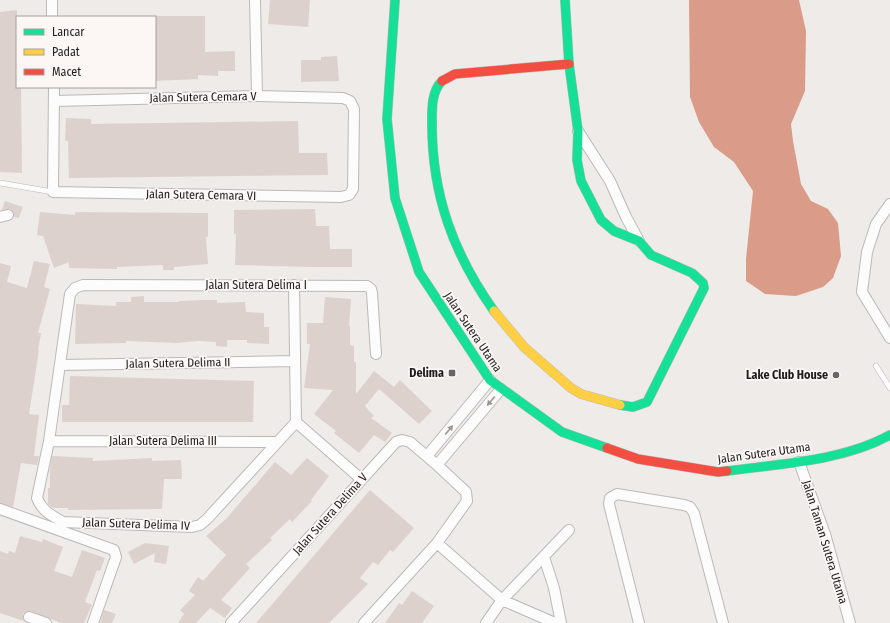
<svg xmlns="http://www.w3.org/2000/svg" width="890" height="623" viewBox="0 0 890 623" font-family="'Fira Sans Condensed',sans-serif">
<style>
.water{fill:#da9b89}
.building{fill:#ddd1ce}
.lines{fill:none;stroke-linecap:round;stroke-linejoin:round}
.lane-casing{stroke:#bbb9b8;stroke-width:6}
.street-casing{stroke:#bbb9b8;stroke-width:12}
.fast-casing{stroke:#bbb9b8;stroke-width:10}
.slow-casing{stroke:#bbb9b8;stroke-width:10}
.jam-casing{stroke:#bbb9b8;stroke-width:10}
.lane{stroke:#fcfcfc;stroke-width:5}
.street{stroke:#fcfcfc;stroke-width:10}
.fast{stroke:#16e098;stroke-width:9}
.slow{stroke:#ffcf43;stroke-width:9}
.jam{stroke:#f24e42;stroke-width:9}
.oneway{fill:#999897}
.poi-dot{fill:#676564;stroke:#fcf7f5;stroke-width:1.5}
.labels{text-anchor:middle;stroke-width:3.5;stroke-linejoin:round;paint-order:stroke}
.street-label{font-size:12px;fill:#1f1d1c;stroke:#fcf7f5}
.poi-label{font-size:12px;font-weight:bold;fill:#1f1d1c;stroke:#fcf7f5;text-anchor:end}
</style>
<rect width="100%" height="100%" fill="#eeebe9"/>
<!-- water -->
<path class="water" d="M689,0h110l7,31 -1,60 -14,33 2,17 8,43 10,17 17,8 10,14 3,33 -8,22 -10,9 -27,9 -31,-2 -19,-13v-22l7,-68 -19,-29 -20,-15 -15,-25 -9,-25z"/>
<!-- building -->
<path class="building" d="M270,0h40l-2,27 -40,-3z
M17,10v77h4l1,86 -22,-1v-160z
M155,16h50v36l30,-1v20h-17v5l-20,-1v4l-43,2z
M337,56l2,25 -38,1v-22h20v-3z
M66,118l25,1v5l207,-3 1,32h28l1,22 -259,3 -1,-37h-3z
M5,201l18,6 -4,11 -5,-1v-4l-4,-4 -8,1z
M315,209l1,17h13l1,23h22v18h-44l-73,-2 1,-31h-2v-24z
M40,212l35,3v-3l133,1v24h-2l2,27 -34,3v3h-11v-5l-46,2v2l-48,-1v-6l-15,6 -11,-32 -6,-1z
M34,261l16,3 -6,23 6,2 -12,44h3l-3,17h1l-10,64 10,1 -5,41h5l-2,9 -16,-2 -8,44 -13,-4v-240l11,3 -4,16 20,6z
M144,296v6h35v-1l24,-1h14v3l28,-1 1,10 18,1v14h5v17l-22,-1v-3h-20v7l-11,-1v-4l-18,-1 -22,2 -50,-2v2l-51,1 1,-40 40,2v-4h15v-5z
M325,297l26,2 -2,27h1v19l4,1v16h2v32l18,-23 20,16 6,-7 32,31 -13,13 -40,-35 -14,17 9,10 -3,2 21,15 -7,9 -11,-7 -15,18 -25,-20 2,-2 -22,-17 19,-24 -29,-2 6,-44h-3v-21h16z
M70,376l184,5 -1,41h-191v-17h7z
M52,456l41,2v3l59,-3v3l29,-1 1,19h-18l-2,30 -94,1v-2h-15l-5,-4v-16h2v-19z
M307,458l22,18 -18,24 1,1 -20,21 -2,-3 -20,19 2,2 -26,24 4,4 -29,32 11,8 -7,10 -15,-10 -14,15h-18l6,-9 -4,-4 15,-15 -6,-4 9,-14 5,4 23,-26 -20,-19 20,-17 49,-57 16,13z
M370,490l44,38 -21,24 -3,-2 -12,15 -5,-3 -13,16 8,6 -39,39h-73z
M20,536l22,6 1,-3 20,8 -9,24 18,6 10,-27 23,8 -5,13 -3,-1 -12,32 7,3 -8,18h-23l-30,-12 -6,1 -2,2 1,7 -24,-8v-62l8,3 1,-3 6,2z
M145,543l24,3 -3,18 -12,-2 1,-9 -21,11 -6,-12z
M412,591l22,15 -12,17h-37l14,-20 3,2z
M104,610l12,4 -4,9h-12z"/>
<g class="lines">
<defs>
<path id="lane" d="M0,183l53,9
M876,366l14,22"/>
<path id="street" d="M52,0v17
M255,0l2,96
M54,87l-1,105 288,5 8,-2 4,-6 1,-80 -4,-8 -7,-3 -86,-2 -202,5
M578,131l32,50 16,36 13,24
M890,204l-14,20 -9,28 -5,40 28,46
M0,217l8,-2
M294,285l2,137 65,57
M61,365l234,-4
M296,422l-89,97 -7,6 -8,2 -129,-5c-12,-7 -21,-11 -26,-24l12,-57 21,-147 5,-6 8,-3 284,1 4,3 1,4 4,61
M49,441l227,1
M427,456l63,-76
M799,462l26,72 25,89
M437,465l64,-76
M0,509l114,41 2,7 -23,66
M437,543l65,57 53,23
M544,557l10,31 7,35
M29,617l17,6
M231,623l165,-181 6,-2 8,2 27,23 29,27 1,9 -30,42 -73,80
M486,623l16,-23 67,-70
M639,623l-30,-119 1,-6 7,-4 67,11 6,2 4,6 29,110"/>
<path id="fast" d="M395,0l-8,119 8,79 24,74 71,108 72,52 45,16
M565,0l4,64 9,67 -1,29 4,21 20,39 13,11 25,10 12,14 41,18 11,10 1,5 -57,114 -14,5 -13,-2
M442,81c-11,11 -10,29 -10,43 0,71 21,129 62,187
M727,471c53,-7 116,-10 163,-36"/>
<path id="slow" d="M494,311l30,36 47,41 10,6 39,11"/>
<path id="jam" d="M442,81l13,-7 114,-10
M607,448l31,11 80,13 9,-1"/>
</defs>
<!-- lane casing -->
<use href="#lane" class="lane-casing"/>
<!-- street casing -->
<use href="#street" class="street-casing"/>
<!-- fast casing -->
<use href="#fast" class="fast-casing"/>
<!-- slow casing -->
<use href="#slow" class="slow-casing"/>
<!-- jam casing -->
<use href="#jam" class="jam-casing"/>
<!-- lane -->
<use href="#lane" class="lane"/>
<!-- street -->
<use href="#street" class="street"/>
<!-- fast -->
<use href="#fast" class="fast"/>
<!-- slow -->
<use href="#slow" class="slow"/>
<!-- jam -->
<use href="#jam" class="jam"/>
</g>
<!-- one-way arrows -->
<defs><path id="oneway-solid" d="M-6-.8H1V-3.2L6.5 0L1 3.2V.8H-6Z"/></defs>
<g class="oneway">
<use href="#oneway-solid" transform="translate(491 401) rotate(130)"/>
<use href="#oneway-solid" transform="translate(449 430) rotate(-50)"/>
</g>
<!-- markers -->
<g class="poi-dot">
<rect x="448" y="369" width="8" height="8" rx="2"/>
<circle cx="836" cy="375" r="4"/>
</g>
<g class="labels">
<!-- street labels -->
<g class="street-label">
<text transform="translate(203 97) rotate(-1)" y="4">Jalan Sutera Cemara V</text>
<text transform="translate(201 195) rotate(1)" y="4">Jalan Sutera Cemara VI</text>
<text x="256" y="289">Jalan Sutera Delima I</text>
<text transform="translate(473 332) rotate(56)" y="4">Jalan Sutera Utama</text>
<text transform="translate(178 363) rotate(-1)" y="4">Jalan Sutera Delima II</text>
<text x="163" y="445">Jalan Sutera Delima III</text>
<text transform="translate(764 453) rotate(-8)" y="4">Jalan Sutera Utama</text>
<text transform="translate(330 514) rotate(-48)" y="4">Jalan Sutera Delima V</text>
<text transform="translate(136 524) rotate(2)" y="4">Jalan Sutera Delima IV</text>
<text transform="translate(825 542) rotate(73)" y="4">Jalan Taman Sutera Utama</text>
</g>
<!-- poi labels -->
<g class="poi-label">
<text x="444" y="377">Delima</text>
<text x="828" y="379">Lake Club House</text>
</g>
</g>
<!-- legend -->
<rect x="16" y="16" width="140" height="72" fill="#fcf7f5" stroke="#a4a09e"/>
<rect x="24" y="29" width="20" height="6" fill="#16e098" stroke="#a4a09e"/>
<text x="52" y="36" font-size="12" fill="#1f1d1c">Lancar</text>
<rect x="24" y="49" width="20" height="6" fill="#ffcf43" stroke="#a4a09e"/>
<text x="52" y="56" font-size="12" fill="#1f1d1c">Padat</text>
<rect x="24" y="69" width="20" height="6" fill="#f24e42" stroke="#a4a09e"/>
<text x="52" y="76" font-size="12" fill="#1f1d1c">Macet</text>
</svg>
